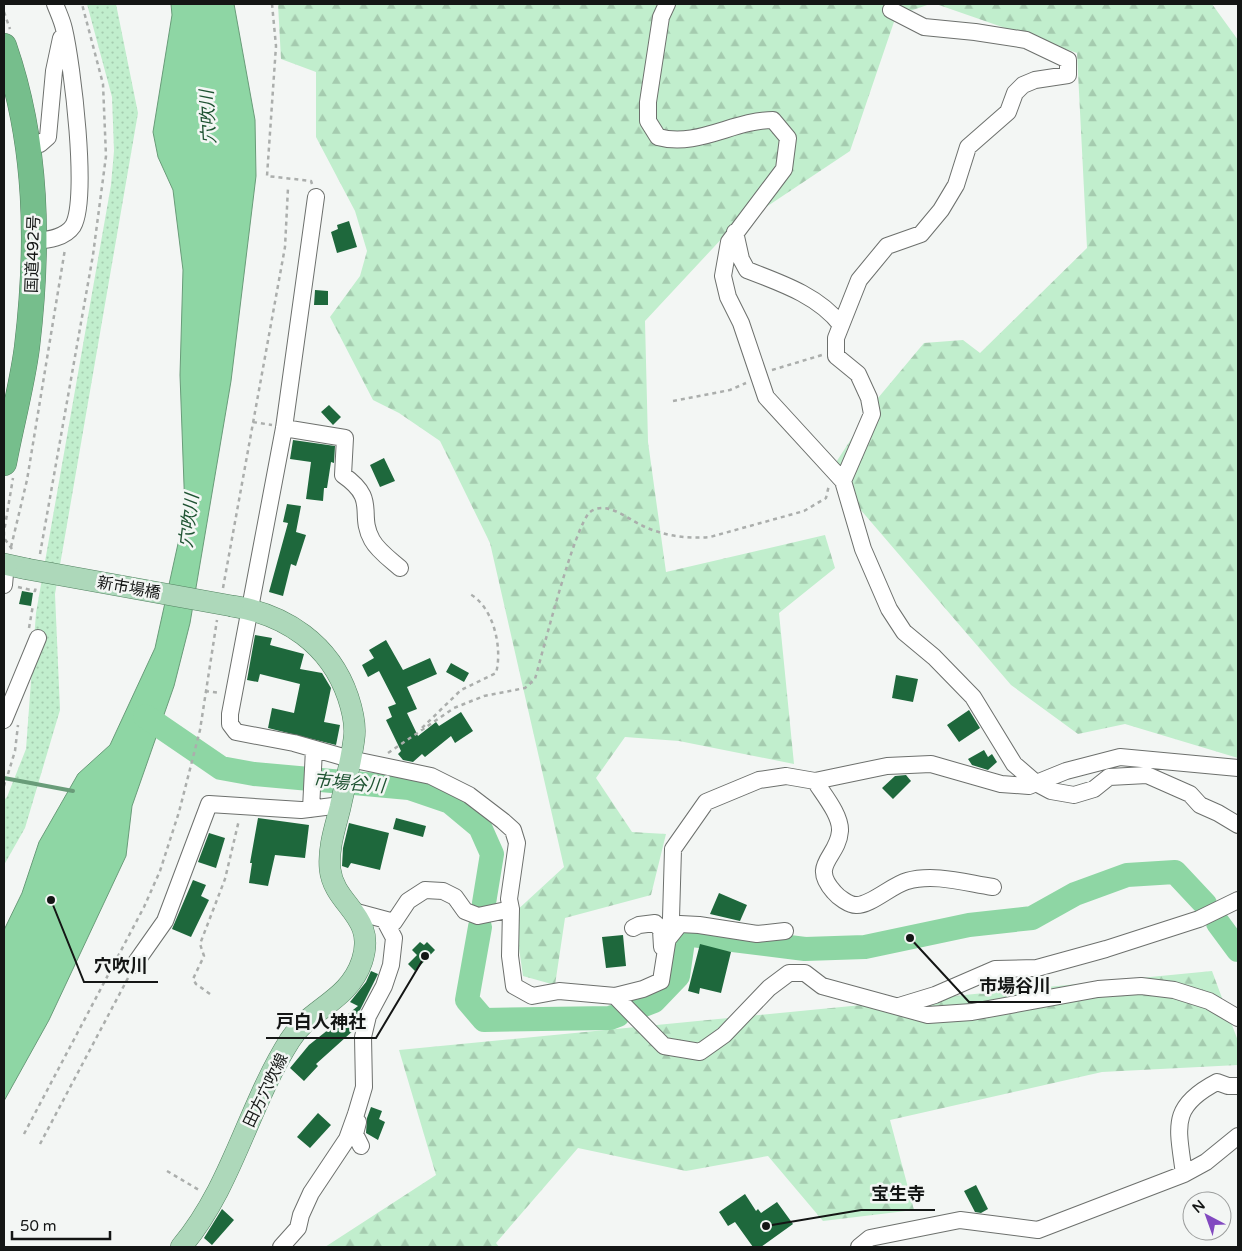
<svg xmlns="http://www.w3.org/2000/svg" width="1242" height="1251" viewBox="0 0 1242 1251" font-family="'Varela Round','Noto Sans JP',sans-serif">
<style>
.grass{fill:url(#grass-dots)}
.forest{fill:url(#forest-firs)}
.water{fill:#8ed6a4;stroke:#699c79}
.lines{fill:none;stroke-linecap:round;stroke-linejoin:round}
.stream{stroke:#699c79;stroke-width:4}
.river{stroke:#8ed6a4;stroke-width:24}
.building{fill:#1e683c}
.minor-casing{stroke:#6d706d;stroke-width:18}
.major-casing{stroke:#548362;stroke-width:22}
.highway-casing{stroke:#548362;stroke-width:26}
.path{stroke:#abaeac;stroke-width:2.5;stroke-dasharray:4 4;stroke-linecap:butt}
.minor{stroke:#fff;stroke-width:16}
.major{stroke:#add8ba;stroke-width:21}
.highway{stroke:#76be8c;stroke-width:25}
.major-bridge-casing{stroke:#548362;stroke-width:22;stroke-linecap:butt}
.major-bridge{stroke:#add8ba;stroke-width:21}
.labels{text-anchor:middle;stroke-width:5;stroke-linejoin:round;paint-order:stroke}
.street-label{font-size:16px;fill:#141615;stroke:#f3f6f4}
.water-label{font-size:18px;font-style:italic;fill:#1f5332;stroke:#f3f6f4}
.leader{fill:none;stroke:#141615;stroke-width:2}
.callout-dot{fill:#141615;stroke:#f3f6f4;stroke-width:2}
.callout-label{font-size:18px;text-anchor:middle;font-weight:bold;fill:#141615;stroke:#f3f6f4;stroke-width:5;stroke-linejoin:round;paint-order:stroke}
</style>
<defs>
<pattern id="grass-dots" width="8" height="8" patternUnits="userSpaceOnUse" patternTransform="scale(1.25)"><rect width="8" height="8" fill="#c1eecd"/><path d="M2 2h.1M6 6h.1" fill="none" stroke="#a5cbaf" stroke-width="1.8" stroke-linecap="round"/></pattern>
<pattern id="forest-firs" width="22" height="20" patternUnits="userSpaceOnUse" patternTransform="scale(1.25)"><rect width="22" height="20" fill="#c1eecd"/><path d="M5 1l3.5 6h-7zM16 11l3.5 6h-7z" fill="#a5cbaf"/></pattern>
</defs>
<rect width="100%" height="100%" fill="#f3f6f4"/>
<!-- grass -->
<path class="grass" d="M87,4h29l22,109 -83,481 5,116 -35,118 -21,37v-65l3,-3 19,-48 10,-136 75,-428 3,-34 -2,-54z"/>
<!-- forest -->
<path class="forest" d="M278,4h652l-34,12 -46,135 -123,82 -82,88 3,121 18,130 159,-37 10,33 -56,45 15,151 -115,-23 -54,-4 -29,41 36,54 34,2 -15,61 -86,23 -10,67 -32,-9 -9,-63 50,-46 -74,-324 -50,-102 -41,-28 -26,-13 -43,-83 30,-41 7,-25 -12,-40 -39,-74v-65l-35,-13z
M936,4h276l26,36v718l-113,-34 -47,10 -67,-49 -182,-212 49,-75 46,-55 39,-3 17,13 107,-105 -10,-195z
M1212,971l26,70v24l-136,7 -212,48 24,90 -91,11 -55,-65 -82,15 -108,-23 -82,95 3,4h-174l111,-72 -37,-125z"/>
<!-- water -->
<path class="water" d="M171,4h63l21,116 1,56 -25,205 -41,242 -16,63 -42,120 -6,50 -77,164 -45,81v-171l18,-37 17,-51 39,-68 32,-29 45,-97 30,-136 -5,-137 3,-105 -10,-80 -15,-33 -5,-25 19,-117z"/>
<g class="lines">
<!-- stream -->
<path class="stream" d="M4,778l69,13"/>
<!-- river -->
<path class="river" d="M145,716l76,52 33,6 155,14 41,14 30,25 12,27 -8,49
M1218,923l20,27
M480,927l-13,73 17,20 126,-2 8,-3
M641,1006l13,-5 24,-25 6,-42 121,15 60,-2 104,-22 63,-7 43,-24 52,-19 48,-3 30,32"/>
</g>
<!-- building -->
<path class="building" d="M349,221l8,26 -20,6 -6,-21 7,-3 -1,-4z
M315,290l13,1v14h-14z
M329,405l12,12 -8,8 -12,-13z
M293,440l42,6 -1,17 -3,-1 -4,26h-3l-1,13 -17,-2 5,-37 -21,-3z
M384,458l11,23 -15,6 -10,-22z
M287,504l14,2 -5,26 10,3 -10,31 -5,-2 -8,32 -14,-4 19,-69 -5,-1z
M22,591l11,2 -2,13 -12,-2z
M255,635l17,3 -2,7 34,9 -4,15 22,4 9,15 -7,34 16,3 -4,20 -68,-17 4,-20 22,5 6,-29 -40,-10 -2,8 -11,-2z
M386,640l17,30 27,-12 7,16 -30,13 10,22 -10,4 11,23 18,-14 3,4 22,-14 12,19 -18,12 -4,-7 -26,21 -3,-3 -9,8 -10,-2 -5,-6 3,-3 -15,-31 6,-3 -4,-10 8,-3 -17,-33 -11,6 -6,-12 12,-7 -5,-8z
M451,663l18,10 -5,9 -18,-10z
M896,675l22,4 -5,23 -21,-4z
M969,710l11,18 -21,14 -12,-17z
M984,750l4,7 4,-3 5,8 -9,8 -16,-5 -4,-6z
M906,775l5,6 -18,18 -11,-11 13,-12z
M258,818l51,7 -4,33 -30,-3 -7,31 -19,-3 3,-20h-2z
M396,818l30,8 -3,11 -30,-8z
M349,823l40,10 -9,37 -29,-7 -3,5 -6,-2 1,-18z
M209,833l16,5 -9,30 -18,-6z
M193,880l13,5 -5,11 8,4 -18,37 -19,-8z
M719,893l28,12 -7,16 -30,-7z
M623,935l3,31 -20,2 -4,-31z
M420,942l4,3 3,-3 8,8 -20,21 -7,-7 9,-9 -5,-5z
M700,944l31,8 -10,41 -21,-5 -1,6 -11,-3z
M371,971l7,3 -19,38 -4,17 -39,35 2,2 -14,15 -14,-13 19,-23 49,-39 -8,-4 16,-20z
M371,1107l11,4 -3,8 6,3 -7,18 -12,-7 1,-15z
M318,1113l13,12 -21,23 -13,-11z
M976,1185l12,24 -7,4 -6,-1 -11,-21z
M745,1194l11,17 2,-2 3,4 16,-11 16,22 -32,23h-8l-18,-25 -7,4 -9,-14z
M222,1209l12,11 -22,25 -8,-7z"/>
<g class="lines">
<defs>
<path id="minor" d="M667,4l-6,13 -13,85v19l10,16c39,11 76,-17 115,-17l15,18 -4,31 -55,73 -6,34 5,21 13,26 25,74 77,84 20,68 26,60 15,23 30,25 39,40 41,67 22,19 15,8 23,4 20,-6 15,-12 38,-2 43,19 10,11 18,8 20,12
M40,144l8,-7 6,-66 7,-33
M316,197l-32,231 -54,286v10l6,8 58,11 56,16 81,17 38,19 34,26 10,9 4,13 -8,56 2,10 -1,47 4,30 18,10 27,-5 56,5 28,-7 18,-8 10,-63 2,-69 33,-47 53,-22 27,-4 29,5 72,-15 44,-2 70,20 28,2 37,-15 54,-14 118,11
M735,232l6,27 6,11c34,13 72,26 94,55
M35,241c13,-1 30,-3 38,-15 16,-27 -1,-163 -9,-197 -2,-9 -6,-17 -9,-25
M284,428l61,10 -2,37c36,25 14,38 29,65 6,11 19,20 28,28
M843,481l29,-67 -3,-16 -11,-24 -22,-18v-18l23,-58 28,-34 34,-12 20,-24 15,-25 12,-38 40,-35 7,-19 8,-8 12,-5 33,-5v-15l-42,-20 -51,-8 -51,-5 -33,-17
M4,585l1,-11
M4,720l34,-82
M815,781c8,13 26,34 25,50 -2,27 -31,33 -6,61 4,5 15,13 22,13 14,1 36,-20 51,-24 27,-8 59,2 86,6
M311,809l3,-60
M353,911l41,11 14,-21 17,-11 18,1 12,6 10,14 13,5 33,-7
M633,928l6,-3 16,-2 6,7 1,17
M668,939l12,-15 19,1 58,9 28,-3
M134,965l31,-44 44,-117 92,6 40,-5
M615,996l49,50 36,6 24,-17 45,-47 20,-15h16l17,13 106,29 44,-3 126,-23 43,-3 33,4 35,11 29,17
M899,1006l36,-11 60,-26 42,-1 69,-19 93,-30 39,-19
M358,1122l-3,12 6,12
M1184,1174c-6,-47 -15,-67 33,-92l11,4h10
M281,1247l17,-19 3,-13 10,-22 36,-54 9,-25 8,-27 -1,-50 5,-21 16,-30 7,-21 3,-27 -9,-17
M859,1247l11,-9 90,-18 78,10 146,-56 22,-12 32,-26"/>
<path id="major" d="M4,564l23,5
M181,1247c51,-60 67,-141 109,-207 20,-32 59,-39 72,-79 15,-46 -28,-55 -32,-92 -2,-21 5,-41 10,-61 5,-23 11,-46 14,-69 2,-13 -2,-30 -6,-42 -18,-53 -63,-83 -116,-91"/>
<path id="highway" d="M4,46c34,98 35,200 23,301 -5,39 -16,78 -23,116"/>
</defs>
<!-- minor casing -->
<use href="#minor" class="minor-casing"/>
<!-- major casing -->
<use href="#major" class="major-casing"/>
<!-- highway casing -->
<use href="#highway" class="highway-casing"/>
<!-- path -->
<path class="path" d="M272,4l4,42 -9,130 44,5 1,3
M4,12l6,17
M772,370l50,-15
M673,401l57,-11 16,-7
M253,422l19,3
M11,547l16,-67 38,-231
M12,549l-8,-11v-6l9,-54
M40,554l53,-299 13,-99 -3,-72 -21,-80
M18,587l17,4 1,-4
M223,588l62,-341 3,-59
M29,628l4,-23
M205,691l15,2
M422,728l39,-38 35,-17c7,-26 -3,-68 -28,-80
M388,753l66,-45 30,-12 41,-8 10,-9c8,-28 39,-152 55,-167 5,-4 13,-5 19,-3 12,3 23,12 34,17 21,10 44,13 67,11l94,-26 22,-13 3,-13
M8,774l7,-23 3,-26
M4,786l1,-4
M210,994l-14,-10 -3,-5 11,-23 -4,-12 25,-65 14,-59
M24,1134l120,-227 16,-36 19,-59 21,-82 17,-110
M40,1144l88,-166
M167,1171l32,19"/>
<!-- minor -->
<use href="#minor" class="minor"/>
<!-- major -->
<use href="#major" class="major"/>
<!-- highway -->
<use href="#highway" class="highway"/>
<defs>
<path id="major-bridge" d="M27,569l205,37"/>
</defs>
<!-- major-bridge casing -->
<use href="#major-bridge" class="major-bridge-casing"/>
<!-- major-bridge -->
<use href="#major-bridge" class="major-bridge"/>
</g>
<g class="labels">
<!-- street labels -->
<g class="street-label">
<text transform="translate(32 254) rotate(-88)" y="6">国道492号</text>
<text transform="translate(129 587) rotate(10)" y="6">新市場橋</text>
<text transform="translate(265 1090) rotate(-64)" y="6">田方穴吹線</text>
</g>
<!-- water labels -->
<g class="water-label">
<text transform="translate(208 117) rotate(-93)" y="6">穴吹川</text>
<text transform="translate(189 521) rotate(-83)" y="6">穴吹川</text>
<text transform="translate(349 783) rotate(5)" y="6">市場谷川</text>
</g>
</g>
<!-- callouts -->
<path class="leader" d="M51 900L84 982H158M910 938L969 1002H1061M425 956L376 1038H266M766 1226L861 1210H935"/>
<g class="callout-dot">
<circle cx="51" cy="900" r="5"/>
<circle cx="910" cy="938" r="5"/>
<circle cx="425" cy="956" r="5"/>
<circle cx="766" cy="1226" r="5"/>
</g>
<g class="callout-label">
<text x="121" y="972">穴吹川</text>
<text x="1015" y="992">市場谷川</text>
<text x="321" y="1028">戸白人神社</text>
<text x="898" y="1200">宝生寺</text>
</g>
<!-- border -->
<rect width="1242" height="1251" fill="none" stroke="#141615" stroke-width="10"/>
<!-- north arrow -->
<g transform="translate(1207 1216) rotate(319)"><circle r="24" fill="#f3f6f4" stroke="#9a9c9b"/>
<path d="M0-4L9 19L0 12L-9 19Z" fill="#8249c0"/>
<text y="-8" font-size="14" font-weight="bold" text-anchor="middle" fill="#141615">N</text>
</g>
<!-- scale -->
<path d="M12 1231v8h98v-8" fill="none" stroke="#141615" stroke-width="2.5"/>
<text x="20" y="1231" font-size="15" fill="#141615" stroke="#f3f6f4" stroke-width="4" paint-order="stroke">50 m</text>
</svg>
